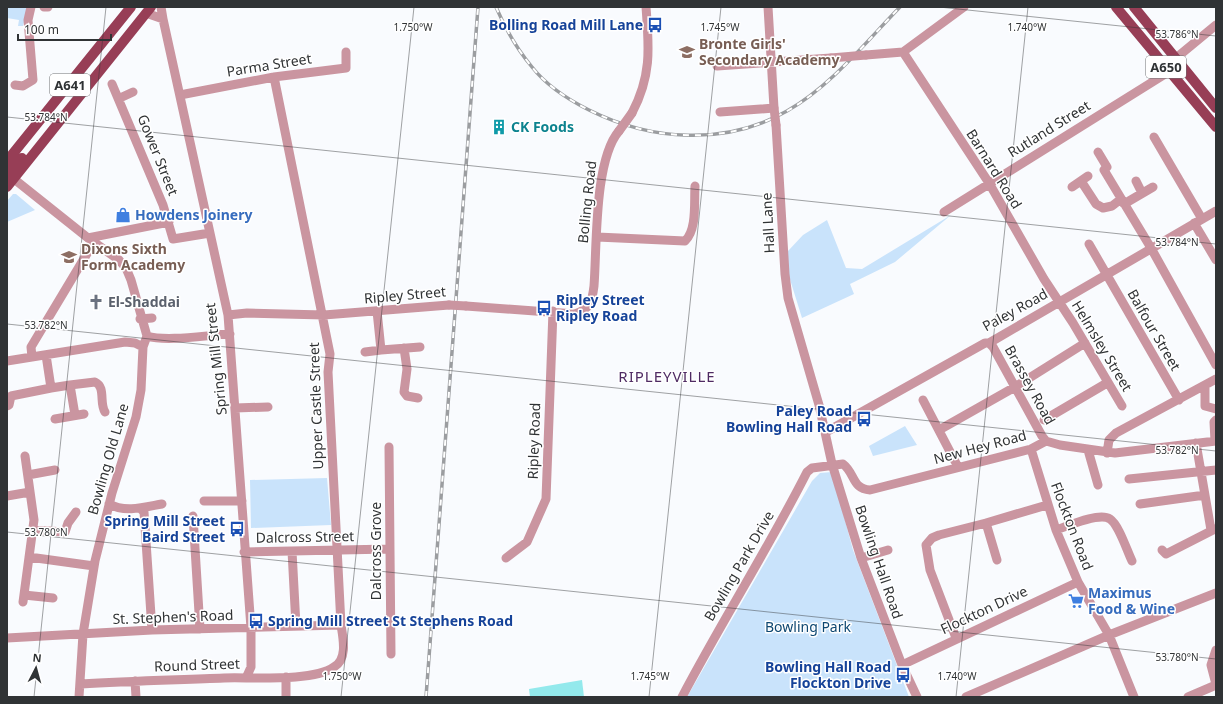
<svg xmlns="http://www.w3.org/2000/svg" width="1223" height="704" viewBox="0 0 1223 704" font-family="'Noto Sans',sans-serif">
<style>
.green{fill:#c9e3fb}
.water{fill:#93e9ec}
.lines{fill:none;stroke-linecap:round;stroke-linejoin:round}
.minor{stroke:#ca95a0;stroke-width:9}
.major{stroke:#973e56;stroke-width:10}
.rail-casing{stroke:#9b9da0;stroke-width:3.5}
.rail{stroke:#fff;stroke-width:2;stroke-dasharray:6;stroke-linecap:butt}
.minor-bridge{stroke:#ca95a0;stroke-width:9}
.ticks{fill:none;stroke:#303335;stroke-width:1;stroke-opacity:0.45}
.labels{text-anchor:middle;stroke-width:3;stroke-linejoin:round;paint-order:stroke}
.shield{fill:#fff;stroke:#6e7072;stroke-width:1}
.shield-label{font-size:13px;font-weight:bold;fill:#303335}
.transit-label{font-size:14px;font-weight:bold;fill:#164399;stroke:#fff;text-anchor:end}
.education-label{font-size:14px;font-weight:bold;fill:#785e54;stroke:#fff;text-anchor:start}
.street-label{font-size:14px;fill:#303335;stroke:#fff}
.culture-label{font-size:14px;font-weight:bold;fill:#0d838f;stroke:#fff;text-anchor:start}
.shop-label{font-size:14px;font-weight:bold;fill:#366cbe;stroke:#fff;text-anchor:start}
.worship-label{font-size:14px;font-weight:bold;fill:#5b616d;stroke:#fff;text-anchor:start}
.park-label{font-size:14px;fill:#0d4771;stroke:#fff}
.neighbourhood-label{font-size:15px;letter-spacing:1px;fill:#4f2b63;stroke:#fff}
.ticks-label{font-size:10px;text-anchor:middle;fill:#303335;stroke:#fff;stroke-width:3;stroke-linejoin:round;paint-order:stroke}
</style>
<rect width="100%" height="100%" fill="#f9fbfe"/>
<!-- green -->
<path class="green" d="M7,7h21l-5,19h-5l1,-6 -12,-2z
M13,194h3l19,16 -28,12v-21z
M951,215l-56,47 -45,22 4,10 -52,24 -14,-45v-22l15,-16 24,-15 19,48 16,1z
M905,426l12,19 -44,11 -4,-10z
M832,472l21,78 56,147h-222l125,-216 8,-8z
M327,478l4,47 -80,3 -1,-48z"/>
<!-- water -->
<path class="water" d="M582,680l2,17h-54l-1,-8z"/>
<g class="lines">
<!-- minor -->
<path class="minor" d="M44,7h4
M146,13l17,6 -2,-12
M163,19l65,296 23,313v39l-5,11
M903,52l86,131 55,96 29,44 49,83
M866,55l37,-3 61,-45
M1176,58l40,-33
M717,66l114,-8
M112,84l51,121 10,34 37,-6
M15,85l8,1 10,-6 -5,-60 3,-13
M180,95l94,-18 72,-9v-16
M120,98l13,-6
M720,112l54,-4 -6,-101
M632,113c20,-38 17,-66 14,-106
M776,125l9,149 3,24 31,107 13,59 29,94 41,107 15,32
M1154,137l48,82
M1098,152l9,15 -3,3 47,78 65,117
M7,179h7l74,59 31,22 7,8 5,12 16,56 -4,11 -2,43 -5,27 -24,76 -17,68 -12,73 -4,63
M1081,181l15,23 7,4 9,-2 9,-7
M1136,181l6,12
M1072,187l16,-11
M1124,204l29,-17
M944,212l226,-141
M1194,223l22,37
M597,237l88,4c12,-11 9,-38 10,-55
M88,238l81,-16
M1089,244l90,156
M466,306l109,8c16,-6 17,-12 19,-28 3,-39 0,-126 25,-155
M377,311l4,39 39,-3
M228,315l19,-2 77,2 125,-10
M140,319l12,-1
M147,336c20,6 60,-1 83,-2
M989,343l4,4 49,89 4,5 14,4 55,8 101,-12
M404,348l3,21 -3,23 3,4 11,2
M365,352l16,-2
M46,355l5,33 19,-3 5,30
M32,357l-1,-10 63,-105
M7,361l118,-19 10,1 8,4
M70,385l25,-3c11,5 4,21 10,30
M1205,385v21l11,3
M923,400l35,67
M7,406l2,-1 2,-9 40,-8
M235,408l33,-1
M55,419l29,-5
M1044,420l63,-37
M939,430l76,-43 70,-44
M826,432l159,-89h4l227,-132
M1215,441l-1,-19 2,-2
M1196,443l15,87
M389,447l2,207
M1031,449l25,81 22,52 31,53 25,62
M1088,450l10,35
M1107,453l2,-13 7,-7 100,-54
M28,475l27,-5
M1129,479l87,-9
M7,496l23,-4
M204,501h38
M109,504c16,9 36,3 53,0
M1140,504l65,-9
M140,508l4,4 8,118
M193,516l7,113
M986,523l11,37
M33,530l32,2 3,-9 8,-11
M1056,530c12,-4 43,-18 54,-11 9,6 17,32 22,42
M1162,550l4,4 49,-25
M292,551l4,75
M244,552l146,-3
M29,557l65,9
M506,558l21,-16 19,-43 7,-188
M861,558l27,-8
M24,595l29,3
M23,602l11,-82 -9,-64
M7,638l145,-8 189,-5
M956,638l-26,-68 -4,-25 6,-7 7,-3 47,-12 61,-18
M1216,650l-5,15 5,19
M902,665l176,-83
M286,677v20
M135,681l1,16
M81,684c47,-3 95,-4 143,-6 27,-1 89,4 110,-11 14,-8 9,-29 7,-42l-13,-253 2,-18 -56,-277
M682,697c40,-76 86,-148 125,-225l5,-4 31,-4c12,9 9,25 27,26l161,-41 15,-8
M966,697l143,-62 107,-42
M1188,697l28,-12"/>
<!-- major -->
<path class="major" d="M1116,7l100,120
M1134,7l82,101
M7,161l124,-154
M7,173l15,-15
M7,187l144,-180"/>
<defs>
<path id="rail" d="M496,7c9,21 21,42 36,60 14,18 37,33 57,43 62,31 136,36 198,1 44,-25 78,-68 113,-104
M426,697l52,-690"/>
</defs>
<!-- rail casing -->
<use href="#rail" class="rail-casing"/>
<!-- rail -->
<use href="#rail" class="rail"/>
<!-- minor-bridge -->
<path class="minor-bridge" d="M831,58l35,-3
M774,108l2,17
M619,131l13,-18
M449,305l17,1"/>
</g>
<!-- ticks -->
<path class="ticks" d="M939,7l277,29M7,117l1209,127M7,324l1209,127M7,532l1209,127M34,697l72,-690M341,697l73,-690M649,697l72,-690M956,697l72,-690"/>
<!-- icons -->
<defs>
<symbol id="bus-bare" viewBox="-9 -9 18 18"><path d="M-5-6H5V4H4V6H2V4H-2V6H-4V4H-5ZM-3.5-4V0h7V-4ZM-3.5 1.2v1.5H-2V1.2ZM2 1.2v1.5H3.5V1.2Z" fill="#1a4fb4" stroke="#fff" stroke-width="2.5" paint-order="stroke"/></symbol>
<symbol id="school-bare" viewBox="-9 -9 18 18"><path d="M0-5L7-2L0 1L-7-2ZM-4 1L0 2.5L4 1V4Q0 6-4 4Z" fill="#8d6e63" stroke="#fff" stroke-width="2.5" paint-order="stroke"/></symbol>
<symbol id="building-bare" viewBox="-9 -9 18 18"><path d="M-4-6H4V6H1V3H-1V6H-4ZM-2.5-4.3h1.7v1.8h-1.7ZM.8-4.3h1.7v1.8H.8ZM-2.5-1h1.7V.8h-1.7ZM.8-1h1.7V.8H.8Z" fill="#0f9aa8" stroke="#fff" stroke-width="2.5" paint-order="stroke"/></symbol>
<symbol id="shop-bare" viewBox="-9 -9 18 18"><path d="M-5-2.5h2.3a2.7 3.5 0 0 1 5.4 0H5L5.5 6h-11ZM-1.5-2.5h3a1.5 2.3 0 0 0-3 0Z" fill="#3f7fe0" stroke="#fff" stroke-width="2.5" paint-order="stroke"/></symbol>
<symbol id="university-bare" viewBox="-9 -9 18 18"><path d="M0-5L7-2L0 1L-7-2ZM-4 1L0 2.5L4 1V4Q0 6-4 4Z" fill="#8d6e63" stroke="#fff" stroke-width="2.5" paint-order="stroke"/></symbol>
<symbol id="church-bare" viewBox="-9 -9 18 18"><path d="M-1.2-6h2.4v3.5h3.3v2.4h-3.3V6h-2.4V-.1h-3.3v-2.4h3.3Z" fill="#6b7280" stroke="#fff" stroke-width="2.5" paint-order="stroke"/></symbol>
<symbol id="supermarket-bare" viewBox="-9 -9 18 18"><path d="M-6-5.5h2.5l.6 2H6L4.5 2H-2.5L-4.4-4H-6ZM-1.5 3.2a1.3 1.3 0 1 0 .1 0ZM3 3.2a1.3 1.3 0 1 0 .1 0Z" fill="#3f7fe0" stroke="#fff" stroke-width="2.5" paint-order="stroke"/></symbol>
</defs>
<g fill-rule="evenodd">
<use href="#bus-bare" x="644" y="14" width="22" height="22"/>
<use href="#school-bare" x="676" y="41" width="22" height="22"/>
<use href="#building-bare" x="488" y="116" width="22" height="22"/>
<use href="#shop-bare" x="112" y="204" width="22" height="22"/>
<use href="#university-bare" x="58" y="246" width="22" height="22"/>
<use href="#church-bare" x="85" y="291" width="22" height="22"/>
<use href="#bus-bare" x="533" y="297" width="22" height="22"/>
<use href="#bus-bare" x="853" y="408" width="22" height="22"/>
<use href="#bus-bare" x="226" y="518" width="22" height="22"/>
<use href="#supermarket-bare" x="1065" y="590" width="22" height="22"/>
<use href="#bus-bare" x="245" y="610" width="22" height="22"/>
<use href="#bus-bare" x="892" y="664" width="22" height="22"/>
</g>
<g class="labels">
<!-- shield labels -->
<g class="shield">
<rect x="1146" y="56" width="40" height="22" rx="3"/>
<rect x="50" y="74" width="40" height="22" rx="3"/>
</g>
<g class="shield-label">
<text x="1166" y="72">A650</text>
<text x="70" y="90">A641</text>
</g>
<!-- transit labels -->
<g class="transit-label">
<text x="643" y="30">Bolling Road Mill Lane</text>
<text x="556" y="305" text-anchor="start">Ripley Street<tspan x="556" dy="16">Ripley Road</tspan></text>
<text x="852" y="416">Paley Road<tspan x="852" dy="16">Bowling Hall Road</tspan></text>
<text x="225" y="526">Spring Mill Street<tspan x="225" dy="16">Baird Street</tspan></text>
<text x="268" y="626" text-anchor="start">Spring Mill Street St Stephens Road</text>
<text x="891" y="672">Bowling Hall Road<tspan x="891" dy="16">Flockton Drive</tspan></text>
</g>
<!-- education labels -->
<g class="education-label">
<text x="699" y="49">Bronte Girls'<tspan x="699" dy="16">Secondary Academy</tspan></text>
<text x="81" y="254">Dixons Sixth<tspan x="81" dy="16">Form Academy</tspan></text>
</g>
<!-- street labels -->
<g class="street-label">
<text transform="translate(269 65) rotate(-9)" y="5">Parma Street</text>
<text transform="translate(1049 129) rotate(-32)" y="5">Rutland Street</text>
<text transform="translate(158 155) rotate(68)" y="5">Gower Street</text>
<text transform="translate(994 169) rotate(58)" y="5">Barnard Road</text>
<text transform="translate(587 202) rotate(-84)" y="5">Bolling Road</text>
<text transform="translate(768 223) rotate(-93)" y="5">Hall Lane</text>
<text transform="translate(405 295) rotate(-5)" y="5">Ripley Street</text>
<text transform="translate(1015 310) rotate(-29)" y="5">Paley Road</text>
<text transform="translate(1154 330) rotate(60)" y="5">Balfour Street</text>
<text transform="translate(1102 346) rotate(59)" y="5">Helmsley Street</text>
<text transform="translate(216 359) rotate(-96)" y="5">Spring Mill Street</text>
<text transform="translate(1030 385) rotate(61)" y="5">Brassey Road</text>
<text transform="translate(316 406) rotate(-92)" y="5">Upper Castle Street</text>
<text transform="translate(534 441) rotate(-88)" y="5">Ripley Road</text>
<text transform="translate(980 447) rotate(-15)" y="5">New Hey Road</text>
<text transform="translate(108 459) rotate(-74)" y="5">Bowling Old Lane</text>
<text transform="translate(1072 526) rotate(69)" y="5">Flockton Road</text>
<text transform="translate(305 537) rotate(-1)" y="5">Dalcross Street</text>
<text transform="translate(376 551) rotate(-90)" y="5">Dalcross Grove</text>
<text transform="translate(879 562) rotate(71)" y="5">Bowling Hall Road</text>
<text transform="translate(739 566) rotate(-60)" y="5">Bowling Park Drive</text>
<text transform="translate(984 610) rotate(-25)" y="5">Flockton Drive</text>
<text transform="translate(173 617) rotate(-2)" y="5">St. Stephen's Road</text>
<text transform="translate(197 665) rotate(-2)" y="5">Round Street</text>
</g>
<!-- culture labels -->
<g class="culture-label">
<text x="511" y="132">CK Foods</text>
</g>
<!-- shop labels -->
<g class="shop-label">
<text x="135" y="220">Howdens Joinery</text>
<text x="1088" y="598">Maximus<tspan x="1088" dy="16">Food &amp; Wine</tspan></text>
</g>
<!-- worship labels -->
<g class="worship-label">
<text x="108" y="307">El-Shaddai</text>
</g>
<!-- park labels -->
<g class="park-label">
<text x="808" y="632">Bowling Park</text>
</g>
<!-- neighbourhood labels -->
<g class="neighbourhood-label">
<text x="667" y="382">RIPLEYVILLE</text>
</g>
</g>
<g class="ticks-label">
<text x="413" y="31">1.750°W</text>
<text x="720" y="31">1.745°W</text>
<text x="1027" y="31">1.740°W</text>
<text x="1177" y="38">53.786°N</text>
<text x="46" y="121">53.784°N</text>
<text x="1177" y="246">53.784°N</text>
<text x="46" y="329">53.782°N</text>
<text x="1177" y="454">53.782°N</text>
<text x="46" y="536">53.780°N</text>
<text x="1177" y="661">53.780°N</text>
<text x="342" y="680">1.750°W</text>
<text x="650" y="680">1.745°W</text>
<text x="957" y="680">1.740°W</text>
</g>
<!-- border -->
<rect width="1223" height="704" fill="none" stroke="#303335" stroke-width="16"/>
<!-- north arrow -->
<g transform="translate(36 668) rotate(6)" stroke="#ffffff" stroke-width="3" paint-order="stroke">
<path d="M0-3L7 15L0 10L-7 15Z" fill="#303335"/>
<text y="-6" font-size="11" font-weight="bold" text-anchor="middle" fill="#303335">N</text>
</g>
<!-- scale -->
<path d="M18 34v6h93v-6" fill="none" stroke="#303335" stroke-width="2"/>
<text x="24" y="34" font-size="12" fill="#303335" stroke="#ffffff" stroke-width="3" paint-order="stroke">100 m</text>
</svg>
